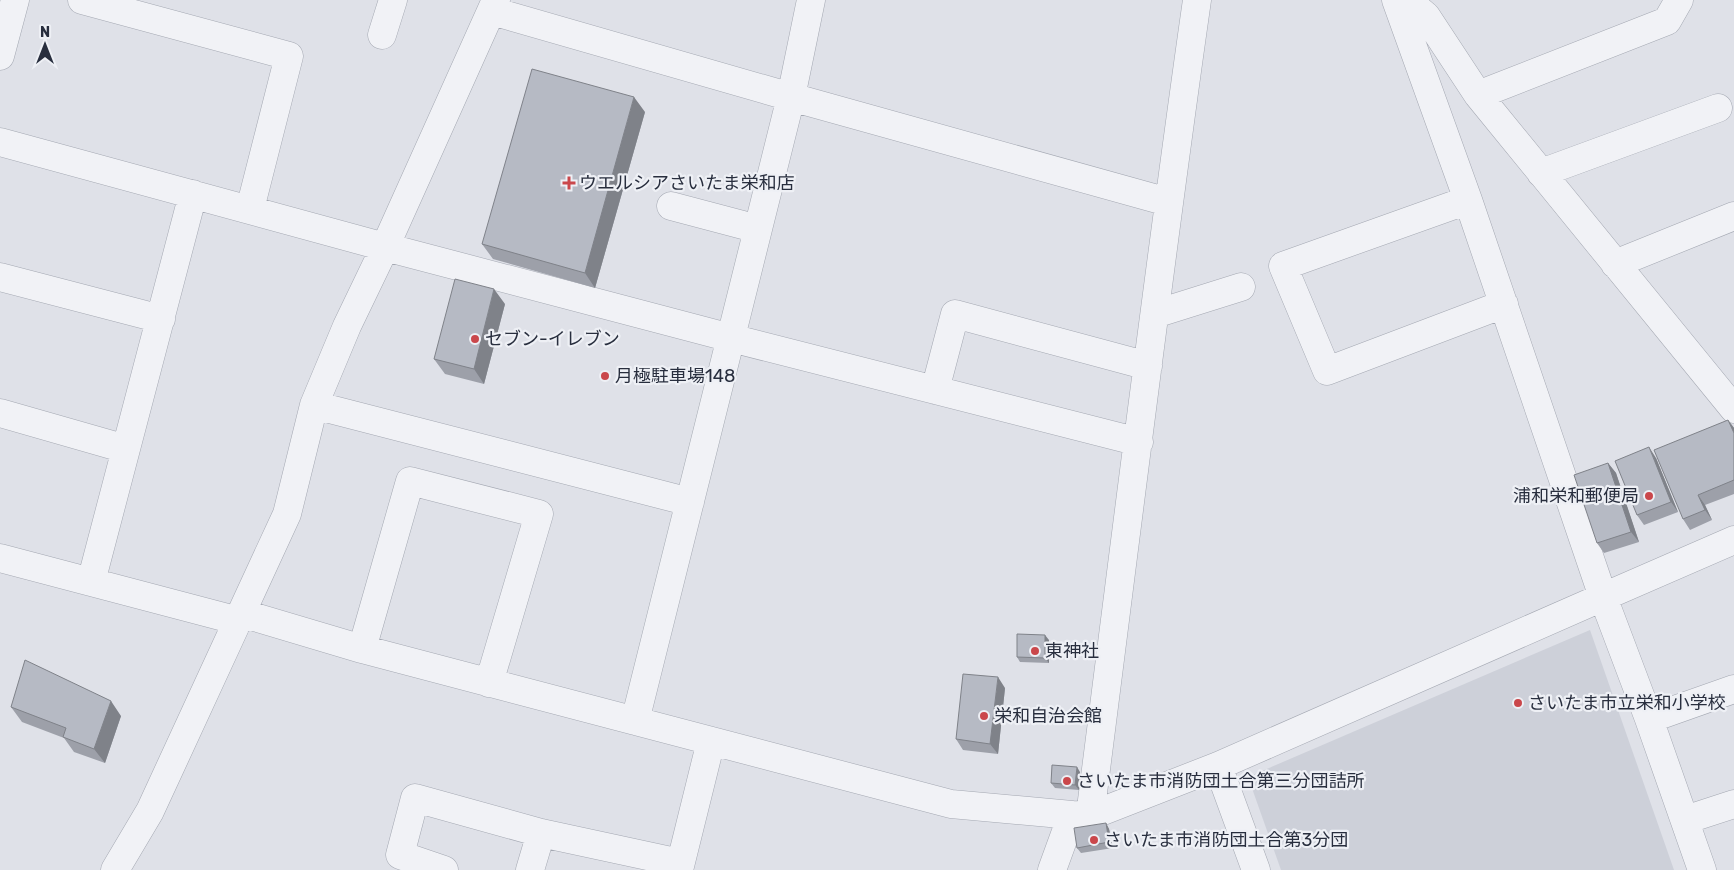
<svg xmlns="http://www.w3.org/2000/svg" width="1734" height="870" viewBox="0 0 1734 870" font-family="Rubik,'Noto Sans JP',sans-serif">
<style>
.built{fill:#cdd0d9}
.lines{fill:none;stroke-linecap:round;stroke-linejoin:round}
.minor-casing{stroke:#a4a8b2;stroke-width:29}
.minor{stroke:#f1f2f6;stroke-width:28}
.wall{fill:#9da0a9}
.shaded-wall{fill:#7f8289}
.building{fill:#b6bac4;stroke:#7f8289}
.poi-dot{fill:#ca474b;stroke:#eef0f5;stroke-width:2}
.labels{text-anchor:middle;stroke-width:4.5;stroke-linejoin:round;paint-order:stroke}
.poi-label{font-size:18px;fill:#282e3e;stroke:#eef0f5;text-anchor:start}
</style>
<rect width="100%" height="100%" fill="#dfe1e8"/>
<!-- built -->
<path class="built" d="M1590,630l84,240h-393l-33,-93z"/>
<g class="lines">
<defs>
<path id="minor" d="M82,0l207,56 -39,153
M1407,0l19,16 52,79 256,314
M492,11l299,86 377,105
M382,35l11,-35
M0,56l15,-56
M1478,95l189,-74 12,-21
M0,142l385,105 346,91 408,104
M1541,173l177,-65
M1468,200l-185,66 44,105 177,-67
M671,206l87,23
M1615,264l119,-48
M0,277l161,42
M1155,314l86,-27
M935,390l20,-76 193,52
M314,405l376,97
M0,413l126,36
M0,558l239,63
M91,582l102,-388
M241,613l121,36 589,155 121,11
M362,649l48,-168 129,33 -50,169
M1649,719l85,-30
M635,721l156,-624 20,-97
M1218,766l38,104
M1090,816l128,-50 385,-169 -135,-397 -72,-200
M1685,820l49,-16
M115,870l35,-59 137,-297 27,-109 33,-79 38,-79 111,-247
M444,870l-44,-15 15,-57 126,35 139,30
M530,870l11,-37
M679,870l32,-129
M1052,870l20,-55 18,1c35,-272 68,-544 107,-816
M1702,870l-53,-151 -46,-122 131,-57"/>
</defs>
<!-- minor casing -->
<use href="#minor" class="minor-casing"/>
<!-- minor -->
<use href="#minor" class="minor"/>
</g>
<!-- wall -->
<path class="wall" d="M645,112l-50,176 -102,-29 -11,-15z
M505,304l-21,80 -39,-10 -11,-15z
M1728,420l6,8v66l-29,11 7,15 -22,10 -7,-11z
M1656,458l22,54 -34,13 -7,-10z
M1608,463l8,10 23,69 -35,11 -7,-10z
M1049,640v23l-29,-1 -3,-5z
M1005,688l-7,66 -35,-4 -7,-11z
M11,707l110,9 -16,47 -31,-11 -10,-14 -42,-16z
M1080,772l-1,18 -24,-2 -4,-5z
M1106,823l3,6 4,19 -32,5 -4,-5z"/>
<!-- shaded-wall -->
<path class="shaded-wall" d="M634,97l11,15 -50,176 -10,-15z
M494,289l11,15 -21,80 -10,-15z
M1728,420l6,8v5z
M1649,447l7,11 22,54 -7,-10z
M1608,463l8,10 23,69 -8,-10z
M1698,495l7,10 7,15 -7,-10z
M1045,635l4,5v23l-4,-5z
M998,677l7,11 -7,66 -8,-10z
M111,701l10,15 -16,47 -11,-14z
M1077,767l3,5 -1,18 -4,-5z
M1106,823l3,6 4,19 -4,-6z"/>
<!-- building -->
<path class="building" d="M532,69l102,28 -49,176 -103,-29z
M455,279l39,10 -20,80 -40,-10z
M1728,420l6,13v47l-36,15 7,15 -22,9 -29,-69z
M1649,447l22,55 -34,13 -22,-54z
M1608,463l23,69 -34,11 -23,-68z
M1017,634l28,1v23l-28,-1z
M25,660l86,41 -17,48 -31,-12 3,-9 -55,-21z
M963,674l35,3 -8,67 -34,-5z
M1052,765l25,2 -2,18 -24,-2z
M1106,823l3,19 -32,6 -3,-20z"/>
<!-- markers -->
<g class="poi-dot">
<path d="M566.5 175.5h5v5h5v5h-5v5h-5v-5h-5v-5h5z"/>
<circle cx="475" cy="339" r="5"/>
<circle cx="605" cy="376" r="5"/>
<circle cx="1649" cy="496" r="5"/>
<circle cx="1035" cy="651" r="5"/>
<circle cx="1518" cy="703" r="5"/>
<circle cx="984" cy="716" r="5"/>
<circle cx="1067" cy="781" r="5"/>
<circle cx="1094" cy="840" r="5"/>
</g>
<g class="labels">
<!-- poi labels -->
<g class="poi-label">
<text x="579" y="189">ウエルシアさいたま栄和店</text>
<text x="485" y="345">セブン-イレブン</text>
<text x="615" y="382">月極駐車場148</text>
<text x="1639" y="502" text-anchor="end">浦和栄和郵便局</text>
<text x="1045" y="657">東神社</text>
<text x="1528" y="709">さいたま市立栄和小学校</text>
<text x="994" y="722">栄和自治会館</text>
<text x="1077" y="787">さいたま市消防団土合第三分団詰所</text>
<text x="1104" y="846">さいたま市消防団土合第3分団</text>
</g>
</g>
<!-- north arrow -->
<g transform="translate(45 45)" stroke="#eef0f5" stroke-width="4" paint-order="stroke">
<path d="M0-4L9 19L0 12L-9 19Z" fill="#282e3e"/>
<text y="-8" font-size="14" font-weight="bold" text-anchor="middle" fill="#282e3e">N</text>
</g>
</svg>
